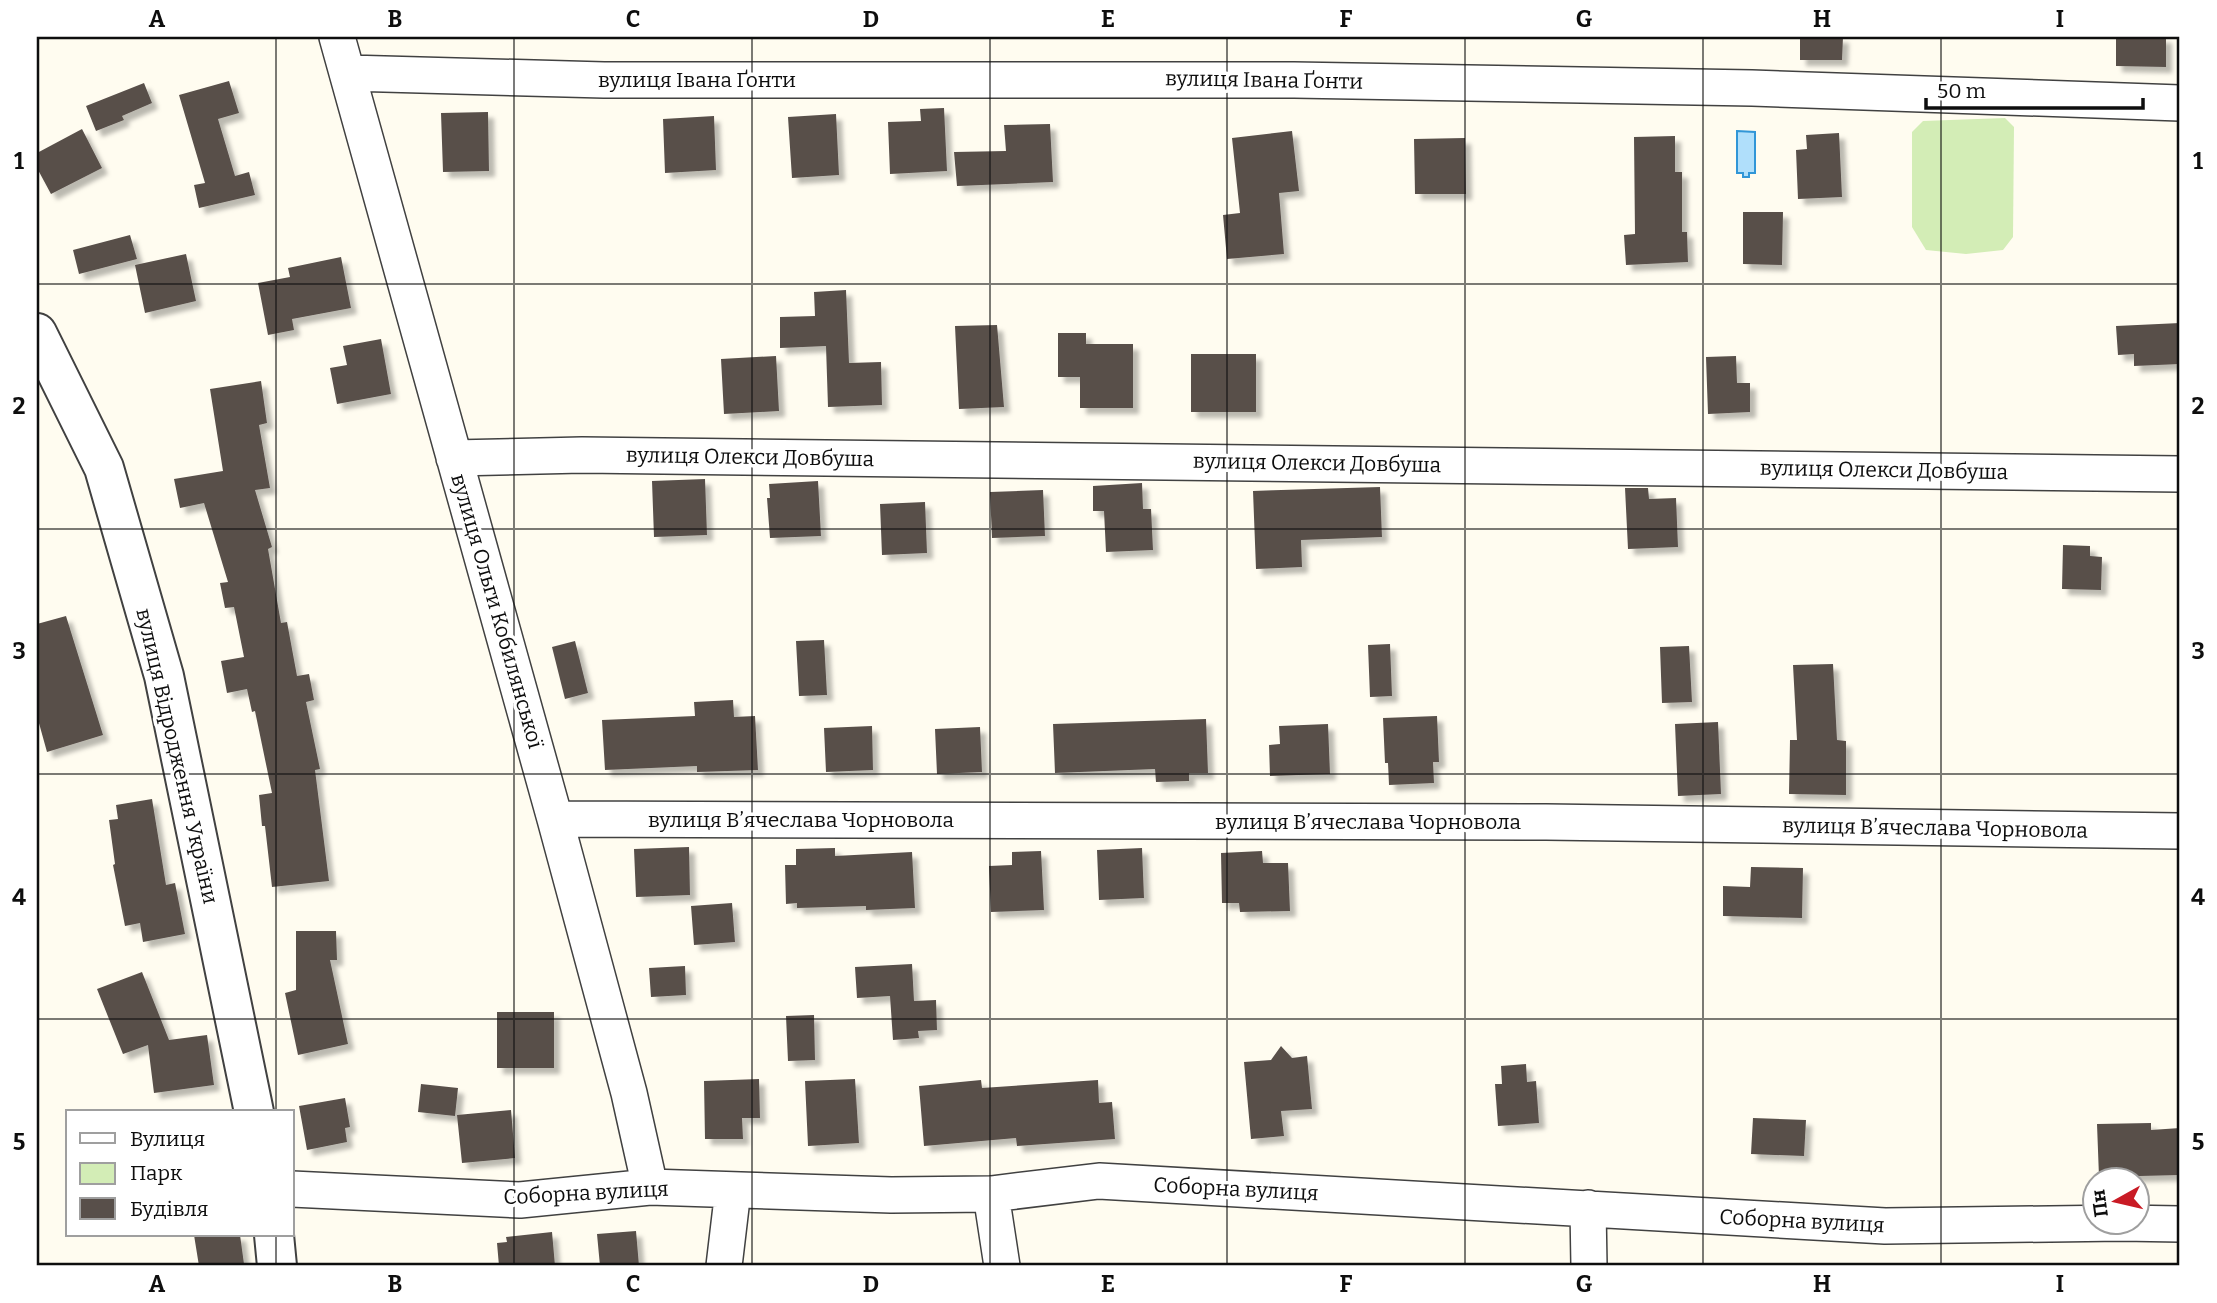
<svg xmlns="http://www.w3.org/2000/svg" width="2217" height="1303" viewBox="0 0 2217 1303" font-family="Bitter,serif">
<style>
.green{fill:#d3edb6}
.water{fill:#b0dffb;stroke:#3196d7;stroke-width:2}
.building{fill:#584f4a;filter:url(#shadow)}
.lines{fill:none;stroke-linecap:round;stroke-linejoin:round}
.minor-casing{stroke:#414141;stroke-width:38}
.tertiary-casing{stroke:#414141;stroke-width:42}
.minor{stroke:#fff;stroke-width:35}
.tertiary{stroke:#fff;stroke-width:38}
.grid{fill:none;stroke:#0e0e0e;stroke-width:2;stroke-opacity:0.55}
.labels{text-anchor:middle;stroke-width:7;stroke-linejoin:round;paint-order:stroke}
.street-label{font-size:21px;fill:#0e0e0e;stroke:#fff}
.neatline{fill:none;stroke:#0e0e0e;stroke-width:2.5}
.grid-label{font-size:23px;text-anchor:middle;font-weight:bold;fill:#0e0e0e}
</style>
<defs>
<filter id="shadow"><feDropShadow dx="6" dy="6" stdDeviation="2" flood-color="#0004"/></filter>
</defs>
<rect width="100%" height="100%" fill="#fffcf0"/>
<!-- green -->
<path class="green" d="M2005,118l9,9 -1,110 -10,13 -37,4 -40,-4 -14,-23v-95l11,-11z"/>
<!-- water -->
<path class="water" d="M1737,131l18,1v41h-6v4h-6v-4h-6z"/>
<!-- building -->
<path class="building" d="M1800,37h43l-1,23h-42z
M2116,37h50v30l-50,-1z
M229,81l10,32 -21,6 17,57 14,-4 6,23 -56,13 -5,-23 11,-2 -26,-88z
M144,83l8,20 -30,13 2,4 -28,11 -10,-25z
M944,108l3,63 -57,3 -2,-52 33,-1 -1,-12z
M488,112l1,59 -46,1 -2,-59z
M836,114l3,61 -47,3 -4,-61z
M714,116l2,54 -51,3 -2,-54z
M1050,124l3,58 -96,4 -3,-34 52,-1 -2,-26z
M82,129l20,39 -51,26 -14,-26v-15z
M1292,131l7,60 -20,2 5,61 -57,5 -4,-44 17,-2 -8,-75z
M1839,133l3,64 -44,2 -2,-49 11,-1 -1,-14z
M1675,136v36h7v60h5l1,30 -62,3 -2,-30 11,-1 -1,-97z
M1465,138l1,56h-51l-1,-55z
M1743,212h40l-1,53 -39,-1z
M130,235l7,24 -58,15 -6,-24z
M186,254l10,47 -51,12 -10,-48z
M341,257l10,51 -59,11 2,11 -26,5 -10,-52 32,-6 -2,-9z
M846,290l3,73 32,-1 1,43 -54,2 -2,-61 -46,2v-31l35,-1 -1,-24z
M2180,323v41l-46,2v-12l-16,1 -2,-29z
M997,325l7,82 -45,2 -4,-83z
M1058,333h28v11h47v64h-53v-31h-22z
M381,339l10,55 -54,10 -7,-36 17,-3 -4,-19z
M1191,354h65v58h-65z
M776,356l3,55 -55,3 -3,-55z
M1736,356l1,27h13v29l-42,2 -2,-57z
M261,381l6,42 -8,2 11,63 -15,2 17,57 -4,2 13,74 6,-1 10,54 12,-2 5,26 -8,2 14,67 -5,1 14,111 -57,6 -7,-61h-3l-3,-31 13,-2 -17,-82 -3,1 -5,-23 -20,4 -6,-32 23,-4 -10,-50 -9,1 -5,-25 8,-1 -24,-79 -24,5 -6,-29 49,-8 -13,-82z
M705,479l2,56 -53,2 -2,-56z
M818,481l3,55 -51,2 -3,-40h3l-1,-14z
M1142,483l1,26h8l2,41 -47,2 -2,-41h-11v-25z
M1380,487l2,50 -81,3 1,27 -46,2 -3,-78z
M1625,488h23l1,11 27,-1 2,49 -50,2z
M1043,490l2,46 -53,2 -2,-46z
M925,502l2,51 -45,2 -2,-51z
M2063,545l27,1v10l12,1 -1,33 -39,-1z
M66,616l37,119 -56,17 -10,-36v-92z
M824,640l3,55 -28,1 -3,-55z
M575,641l13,52 -23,6 -13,-52z
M1390,644l2,52 -22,1 -2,-52z
M1689,646l3,56 -30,1 -2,-56z
M1833,664l4,76 9,1v54l-57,-1 1,-54h7l-4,-75z
M733,700l1,17 21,-1 3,54 -61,2v-6l-92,4 -3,-50 93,-4 -1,-14z
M1437,716l2,46h-6l1,21 -45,2 -1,-22h-3l-2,-45z
M1206,719l2,54h-19v8l-33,1 -1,-13 -100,4 -2,-49z
M1718,722l3,72 -43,2 -3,-72z
M1328,724l2,50 -60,2 -1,-31 11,-1 -1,-18z
M872,726l1,44 -47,2 -2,-44z
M980,727l2,45 -45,2 -2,-45z
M152,799l14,86 9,-2 10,51 -42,8 -3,-19 -15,3 -12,-61 2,-1 -6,-44 9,-1 -2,-14z
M689,847l1,48 -54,2 -2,-48z
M835,848v8l77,-4 3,56 -49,2v-4l-69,2v-5l-11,1 -1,-39h11v-16z
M1142,848l2,50 -45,2 -2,-50z
M1041,851l3,59 -53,2 -2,-46 23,-1v-13z
M1262,851l1,12h25l2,48 -50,1 -1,-9h-17l-1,-50z
M1751,867l52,1 -1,50 -79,-2v-30l27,1z
M732,903l3,39 -41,3 -3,-39z
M296,931h40l1,29h-7l18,84 -50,11 -13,-62 11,-3z
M912,964l2,37 22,-1 1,30 -19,1 1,7 -26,2 -3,-44 -33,2 -2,-31z
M685,966l1,29 -35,2 -2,-29z
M142,972l27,68 38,-5 7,50 -60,8 -6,-48 -25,9 -26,-65z
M497,1012h57v56h-57z
M814,1015l1,45 -27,1 -2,-45z
M1281,1046l11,12 15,-2 5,53 -31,2 3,25 -33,3 -7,-77 27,-2z
M1526,1064l1,18 9,-1 3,42 -41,3 -3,-42h7l-1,-18z
M759,1079l1,39h-18l1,21h-38l-1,-58z
M855,1079l4,64 -51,3 -3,-65z
M981,1080l1,8 116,-8 1,23 13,-1 3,37 -98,7 -1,-8 -92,8 -5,-60z
M421,1084l37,4 -3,28 -37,-4z
M345,1098l5,29 -5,1 2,14 -40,8 -8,-44z
M511,1110l4,48 -53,5 -5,-48z
M1753,1118l53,2 -2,36 -53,-2z
M2151,1123v7l29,-2v47l-81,2 -2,-53z
M636,1231l3,35h-39l-3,-32z
M552,1232l3,34h-56l-2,-23 10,-1 -1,-5z
M194,1235h46l4,29 -45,2z"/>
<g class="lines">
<defs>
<path id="minor" d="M337,37l218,782 74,274 21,94
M348,73l256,7h690l458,8 428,15
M454,458l128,-3 1598,19
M555,819l991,3 634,9
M292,1189l228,11 130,-13 241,8 100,-1 108,-13 786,45 237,-3 58,1
M991,1194l11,72
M1588,1208l1,58
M724,1266l9,-76"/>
<path id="tertiary" d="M37,333l67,135 60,208 90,436
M274,1235l3,31"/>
</defs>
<!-- minor casing -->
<use href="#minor" class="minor-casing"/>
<!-- tertiary casing -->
<use href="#tertiary" class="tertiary-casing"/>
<!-- minor -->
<use href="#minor" class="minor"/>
<!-- tertiary -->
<use href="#tertiary" class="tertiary"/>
</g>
<!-- grid -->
<path class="grid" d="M276,37v1075M514,37v1229M752,37v1229M990,37v1229M1227,37v1229M1465,37v1229M1703,37v1229M1941,37v1229M37,284h2143M37,529h2143M37,774h2143M37,1019h2143M276,1235v31"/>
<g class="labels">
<!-- street labels -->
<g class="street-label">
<text x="697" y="87">вулиця Івана Ґонти</text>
<text transform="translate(1264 80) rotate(1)" y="7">вулиця Івана Ґонти</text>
<text transform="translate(750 457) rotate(1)" y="7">вулиця Олекси Довбуша</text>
<text transform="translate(1317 463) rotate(1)" y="7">вулиця Олекси Довбуша</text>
<text transform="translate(1884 470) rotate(1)" y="7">вулиця Олекси Довбуша</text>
<text transform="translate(497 611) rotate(74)" y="7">вулиця Ольги Кобилянської</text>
<text transform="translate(177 756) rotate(77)" y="7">вулиця Відродження України</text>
<text x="801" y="827">вулиця Вʼячеслава Чорновола</text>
<text x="1368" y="829">вулиця Вʼячеслава Чорновола</text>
<text transform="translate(1935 828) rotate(1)" y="7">вулиця Вʼячеслава Чорновола</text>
<text transform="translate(1236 1189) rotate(3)" y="7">Соборна вулиця</text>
<text transform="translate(586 1193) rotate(-3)" y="7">Соборна вулиця</text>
<text transform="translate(1802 1221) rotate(3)" y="7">Соборна вулиця</text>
</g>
</g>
<!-- border -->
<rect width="2217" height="1303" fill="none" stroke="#ffffff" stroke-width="77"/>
<!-- legend -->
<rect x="66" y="1110" width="228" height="126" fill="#ffffff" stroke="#9f9f9f" stroke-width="2"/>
<rect x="80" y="1133" width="35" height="10" fill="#ffffff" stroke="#9f9f9f" stroke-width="2"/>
<text x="130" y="1146" font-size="21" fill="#0e0e0e">Вулиця</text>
<rect x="80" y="1163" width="35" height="21" fill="#d3edb6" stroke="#9f9f9f" stroke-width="2"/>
<text x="130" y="1180" font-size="21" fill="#0e0e0e">Парк</text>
<rect x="80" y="1198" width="35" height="21" fill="#584f4a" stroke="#9f9f9f" stroke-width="2"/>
<text x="130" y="1216" font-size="21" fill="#0e0e0e">Будівля</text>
<!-- north arrow -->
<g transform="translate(2116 1201) rotate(262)"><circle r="33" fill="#ffffff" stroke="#9f9f9f" stroke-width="2"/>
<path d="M0-5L12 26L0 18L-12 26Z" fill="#c91b25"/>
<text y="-10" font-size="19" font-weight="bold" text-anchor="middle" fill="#0e0e0e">Пн</text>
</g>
<!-- scale -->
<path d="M1926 98v10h217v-10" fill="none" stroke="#0e0e0e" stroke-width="3.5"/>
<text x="1937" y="98" font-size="21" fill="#0e0e0e" stroke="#ffffff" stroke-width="5" paint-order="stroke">50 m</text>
<rect x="38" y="38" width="2140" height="1226" class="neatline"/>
<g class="grid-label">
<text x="157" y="27">A</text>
<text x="395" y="27">B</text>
<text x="633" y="27">C</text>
<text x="871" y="27">D</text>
<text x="1108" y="27">E</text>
<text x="1346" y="27">F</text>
<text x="1584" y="27">G</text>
<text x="1822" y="27">H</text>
<text x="2060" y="27">I</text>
<text x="19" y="169">1</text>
<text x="2198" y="169">1</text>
<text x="19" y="414">2</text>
<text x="2198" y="414">2</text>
<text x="19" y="659">3</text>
<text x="2198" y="659">3</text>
<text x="19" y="905">4</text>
<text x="2198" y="905">4</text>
<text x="19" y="1150">5</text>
<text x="2198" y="1150">5</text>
<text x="157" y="1292">A</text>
<text x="395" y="1292">B</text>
<text x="633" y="1292">C</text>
<text x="871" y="1292">D</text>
<text x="1108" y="1292">E</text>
<text x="1346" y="1292">F</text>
<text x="1584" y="1292">G</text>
<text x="1822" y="1292">H</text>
<text x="2060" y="1292">I</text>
</g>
</svg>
